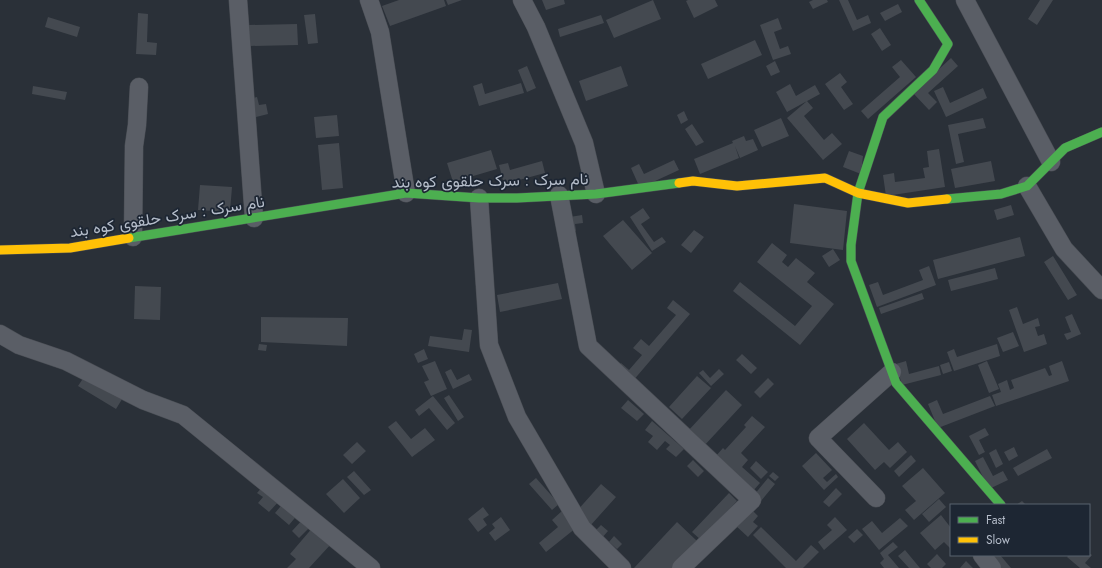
<svg xmlns="http://www.w3.org/2000/svg" width="1102" height="568" viewBox="0 0 1102 568" font-family="Jost,Vazirmatn,sans-serif">
<style>
.building{fill:#444950}
.lines{fill:none;stroke-linecap:round;stroke-linejoin:round}
.street-casing{stroke:#484c53;stroke-width:19}
.fast-casing{stroke:#484c53;stroke-width:10}
.slow-casing{stroke:#484c53;stroke-width:10}
.street{stroke:#5a5e66;stroke-width:18}
.fast{stroke:#4caf50;stroke-width:9}
.slow{stroke:#ffc107;stroke-width:9}
.labels{text-anchor:middle;stroke-width:3.5;stroke-linejoin:round;paint-order:stroke}
.street-label{font-size:16px;fill:#b4bcc9;stroke:#1d2633}
</style>
<rect width="100%" height="100%" fill="#2a3038"/>
<!-- building -->
<path class="building" d="M399,0h45l2,6 -56,20 -8,-20z
M446,0h16l-14,5z
M542,0h22l1,4 -19,6z
M653,0l8,19 -47,19 -8,-18z
M688,0h27l3,6 -24,12 -8,-17z
M813,0h14l1,2 -15,7 -4,-7z
M839,0h9l9,20 11,-5 3,8 -18,8z
M1040,0h13l-16,25 -9,-6z
M898,4l4,8 -17,9 -5,-8z
M138,13l10,1 -1,28 10,1 -1,12 -20,-1z
M315,14l3,29 -10,1 -4,-29z
M601,15l3,8 -44,14 -2,-8z
M48,17l32,10 -3,10 -32,-10z
M778,18l4,11 -8,3 6,17 8,-3 3,8 -18,6 -13,-35z
M297,24l1,21 -49,1 -1,-21z
M880,28l11,17 -9,6 -11,-17z
M755,40l7,15 -54,24 -7,-15z
M951,58l7,8 -30,27 9,9 -8,8 -16,-17z
M901,60l15,17 -48,42 -7,-8 39,-34 -8,-10z
M775,61l5,11 -9,4 -5,-10z
M527,66l9,22 -9,4 -9,-22z
M621,66l7,20 -42,15 -7,-20z
M840,73l7,9 -6,5 12,17 -9,6 -19,-26z
M482,83l3,11 36,-11 3,10 -45,13 -6,-20z
M790,84l6,12 19,-11 5,9 -33,18 -11,-20z
M33,86l34,6 -2,8 -33,-6z
M943,87l7,16 33,-15 4,10 -41,19 -12,-26z
M257,97l2,8 7,-1 2,10 -16,4 -4,-19z
M807,101l6,7 -9,8 20,24 8,-7 10,11 -19,16 -36,-42z
M684,111l4,9 -7,4 -4,-9z
M337,115l2,21 -23,2 -2,-21z
M781,118l8,18 -27,11 -8,-17z
M983,118l3,10 -28,6 6,28 -8,2 -8,-39z
M692,124l12,18 -8,4 -11,-17z
M744,136l2,5 7,-2 5,11 -18,8 -5,-12 4,12 -39,16 -6,-15 39,-16 -1,-2z
M339,143l4,45 -21,2 -4,-45z
M939,149l6,38 -59,9 -3,-21 11,-2 1,9 30,-4 -2,-10 6,-1 -2,-16z
M491,150l6,19 -44,13 -6,-19z
M849,151l14,5 -2,18 -18,-7z
M674,160l5,10 -39,18 -9,-20 8,-4 5,10z
M542,161l3,12 -41,11 -5,-19 9,-2 2,7z
M991,161l4,20 -40,7 -4,-19z
M200,185l32,2 -2,25 -32,-2z
M794,204l53,7 -4,39 -53,-7z
M1011,205l3,10 -17,5 -3,-10z
M643,208l7,10 -9,6 13,18 8,-5 4,5 -14,9 -22,-34z
M582,215l1,8 -8,1 1,7 -10,2 -2,-15z
M623,220l29,33 -20,17 -29,-34z
M694,230l10,7 -13,16 -10,-8z
M1020,237l5,19 -87,23 -5,-19z
M772,243l15,12 -5,7 6,5 8,-9 19,15 -8,9 27,22 -34,41 -67,-54 7,-9 55,44 17,-20 -55,-44z
M833,249l7,11 -11,7 -7,-11z
M1053,256l24,39 -9,5 -24,-38z
M929,266l7,19 -59,22 -8,-22 9,-3 5,13 40,-15 -4,-10z
M995,268l3,11 -47,12 -3,-11z
M558,283l4,16 -62,13 -3,-17z
M135,286l26,1 -1,33 -26,-1z
M922,293l2,6 -43,15 -2,-6z
M673,300l17,14 -58,68 -16,-13 5,-6 8,7 13,-15 -9,-7 8,-9 8,7 27,-31 -9,-7z
M1017,307l6,17 15,-6 2,8 -5,1 3,9 6,-2 3,10 -23,8 -15,-42z
M1072,314l9,20 -14,6 -3,-6 7,-2 -6,-15z
M261,317l87,1 -1,28 -86,-4z
M464,329l8,1 -3,22 -41,-6 2,-10 32,4z
M1013,332l6,14 -16,6 -6,-14z
M259,344l8,1 -1,6 -8,-1z
M997,344l3,12 -46,15 -7,-19 7,-3 3,8z
M424,349l4,10 -10,4 -4,-9z
M742,354l15,14 -6,6 -15,-14z
M435,361l12,28 -16,7 -7,-14 5,-2 -7,-14z
M906,361l3,13 30,-8 2,9 -39,10 -6,-21z
M987,361l12,28 -10,4 -11,-28z
M1062,361l7,20 -73,25 -4,-11 9,-3 -3,-8 9,-4 3,10 4,-2 -3,-8 34,-12 4,8 3,-1 -3,-9z
M949,362l3,9 -9,3 -3,-9z
M451,369l6,11 12,-6 3,6 -19,9 -8,-17z
M719,369l5,5 -13,12 -12,-13 4,-3 7,8z
M86,374l38,22 -8,13 -38,-23z
M697,376l14,12 -29,31 -13,-12z
M768,378l6,6 -14,14 -6,-6z
M726,390l16,15 -39,42 -16,-15z
M449,395l15,22 -6,4 -14,-23z
M433,396l22,27 -8,7 -18,-22 -10,8 -4,-6z
M990,396l5,10 -57,22 -10,-24 9,-4 6,14z
M628,400l16,14 -7,7 -16,-13z
M752,416l13,11 -24,26 7,7 -6,7 18,16 -7,8 -38,-34 8,-9 2,2 21,-23 -2,-2z
M396,421l15,18 14,-11 10,12 -23,17 -24,-30z
M652,421l32,28 -8,8 -10,-8 4,-4 -5,-4 -8,9 -9,-8 5,-6 -8,-6z
M864,423l25,27 9,-8 9,10 -17,16 -6,-6 -9,8 -28,-31z
M985,428l4,7 -10,5 6,12 -6,3 -10,-19z
M357,442l9,9 -14,13 -9,-9z
M1014,447l4,9 -9,5 -5,-9z
M996,449l7,15 -7,4 -7,-15z
M1047,449l5,9 -34,18 -5,-8z
M816,453l16,17 -9,8 4,4 9,-8 2,3 -14,13 -22,-24z
M911,455l5,6 -17,16 -5,-6z
M983,457l10,19 10,-5 5,9 -19,9 -14,-28z
M693,460l11,11 -6,6 -11,-11z
M756,461l12,11 -7,7 -11,-11z
M923,468l22,25 -31,27 -9,-10 11,-9 -14,-15z
M354,471l17,19 -7,5 -17,-18z
M773,472l6,5 -4,4 -6,-5z
M536,478l23,26 -7,6 -23,-26z
M768,478l7,6 -14,17 -7,-6z
M343,479l17,19 -16,15 -18,-19z
M601,484l15,13 -26,29 -15,-13z
M264,485l17,14 -12,13 -11,-9 5,-6 -6,-4z
M836,488l6,6 -13,13 -6,-5z
M729,493l8,8 -36,39 -9,-8z
M939,499l7,8 -17,15 -7,-8z
M285,501l14,12 -10,12 -14,-12z
M1022,501l4,4h-10z
M483,507l6,8 -6,4 4,6 -9,7 -10,-13z
M751,509l7,7 -5,6 5,4 -10,11 -13,-12z
M562,511l14,17 -30,24 -7,-9 19,-16 -6,-7z
M941,515l10,13v21l-7,-7 -9,8 -15,-17z
M501,517l9,13 -15,11 -6,-8 6,-5 -3,-4z
M835,517l12,13 -23,20 -6,-8 14,-12 -5,-5z
M304,518l8,7 -13,13 -7,-7z
M900,518l8,8 -29,24 -17,-21 10,-8 10,12z
M677,522l20,19 -25,27h-38z
M601,525l7,6 -7,8 -7,-7z
M314,526l18,17 -23,25h-22l9,-9 -6,-5z
M761,527l35,34 15,-16 8,7 -16,16h-17l-33,-33z
M857,529l6,6 -9,8 -6,-6z
M614,536l8,8 -5,5 -8,-7z
M893,542l5,5 -10,8 11,13h-15l-4,-5 4,-4 -4,-6z
M905,550l15,18h-11l-11,-12z
M1089,553l3,2 -7,8 6,5h-11l-13,-11 2,-2h20z
M937,554l9,10 -4,4h-11l-4,-4z
M983,555h17l11,13h-18z
M966,561l7,7h-13z"/>
<g class="lines">
<defs>
<path id="street" d="M238,0l16,218
M369,0l11,32 26,161
M522,0l14,27 48,116 12,51
M965,0l86,162
M1027,186l37,63 38,41
M559,195l29,151 164,154 -71,68
M479,198l10,147 28,72 65,111 40,40
M133,237l1,-91 3,-21 2,-38
M0,334l19,11 47,16 77,39 40,15 188,153
M876,498l-58,-60 74,-66
M982,555l10,13"/>
<path id="fast" d="M919,0l29,44 -15,26 -50,47 -25,76 -7,52v16l45,122 105,122
M947,199l54,-5 26,-8 38,-38 37,-16
M129,238l277,-45 73,5h38l79,-4 83,-11"/>
<path id="slow" d="M679,183l14,-2 44,5 88,-8 33,15 50,10 39,-4
M0,250l70,-2 59,-10"/>
</defs>
<!-- street casing -->
<use href="#street" class="street-casing"/>
<!-- fast casing -->
<use href="#fast" class="fast-casing"/>
<!-- slow casing -->
<use href="#slow" class="slow-casing"/>
<!-- street -->
<use href="#street" class="street"/>
<!-- fast -->
<use href="#fast" class="fast"/>
<!-- slow -->
<use href="#slow" class="slow"/>
</g>
<g class="labels">
<!-- street labels -->
<g class="street-label">
<text transform="translate(490 180) rotate(-1)" y="6">نام سرک : سرک حلقوی کوه بند</text>
<text transform="translate(167 216) rotate(-9)" y="6">نام سرک : سرک حلقوی کوه بند</text>
</g>
</g>
<!-- legend -->
<rect x="950" y="504" width="140" height="52" fill="#1d2633" stroke="#59626f"/>
<rect x="958" y="517" width="20" height="6" fill="#4caf50" stroke="#59626f"/>
<text x="986" y="524" font-size="12" fill="#b4bcc9">Fast</text>
<rect x="958" y="537" width="20" height="6" fill="#ffc107" stroke="#59626f"/>
<text x="986" y="544" font-size="12" fill="#b4bcc9">Slow</text>
</svg>
